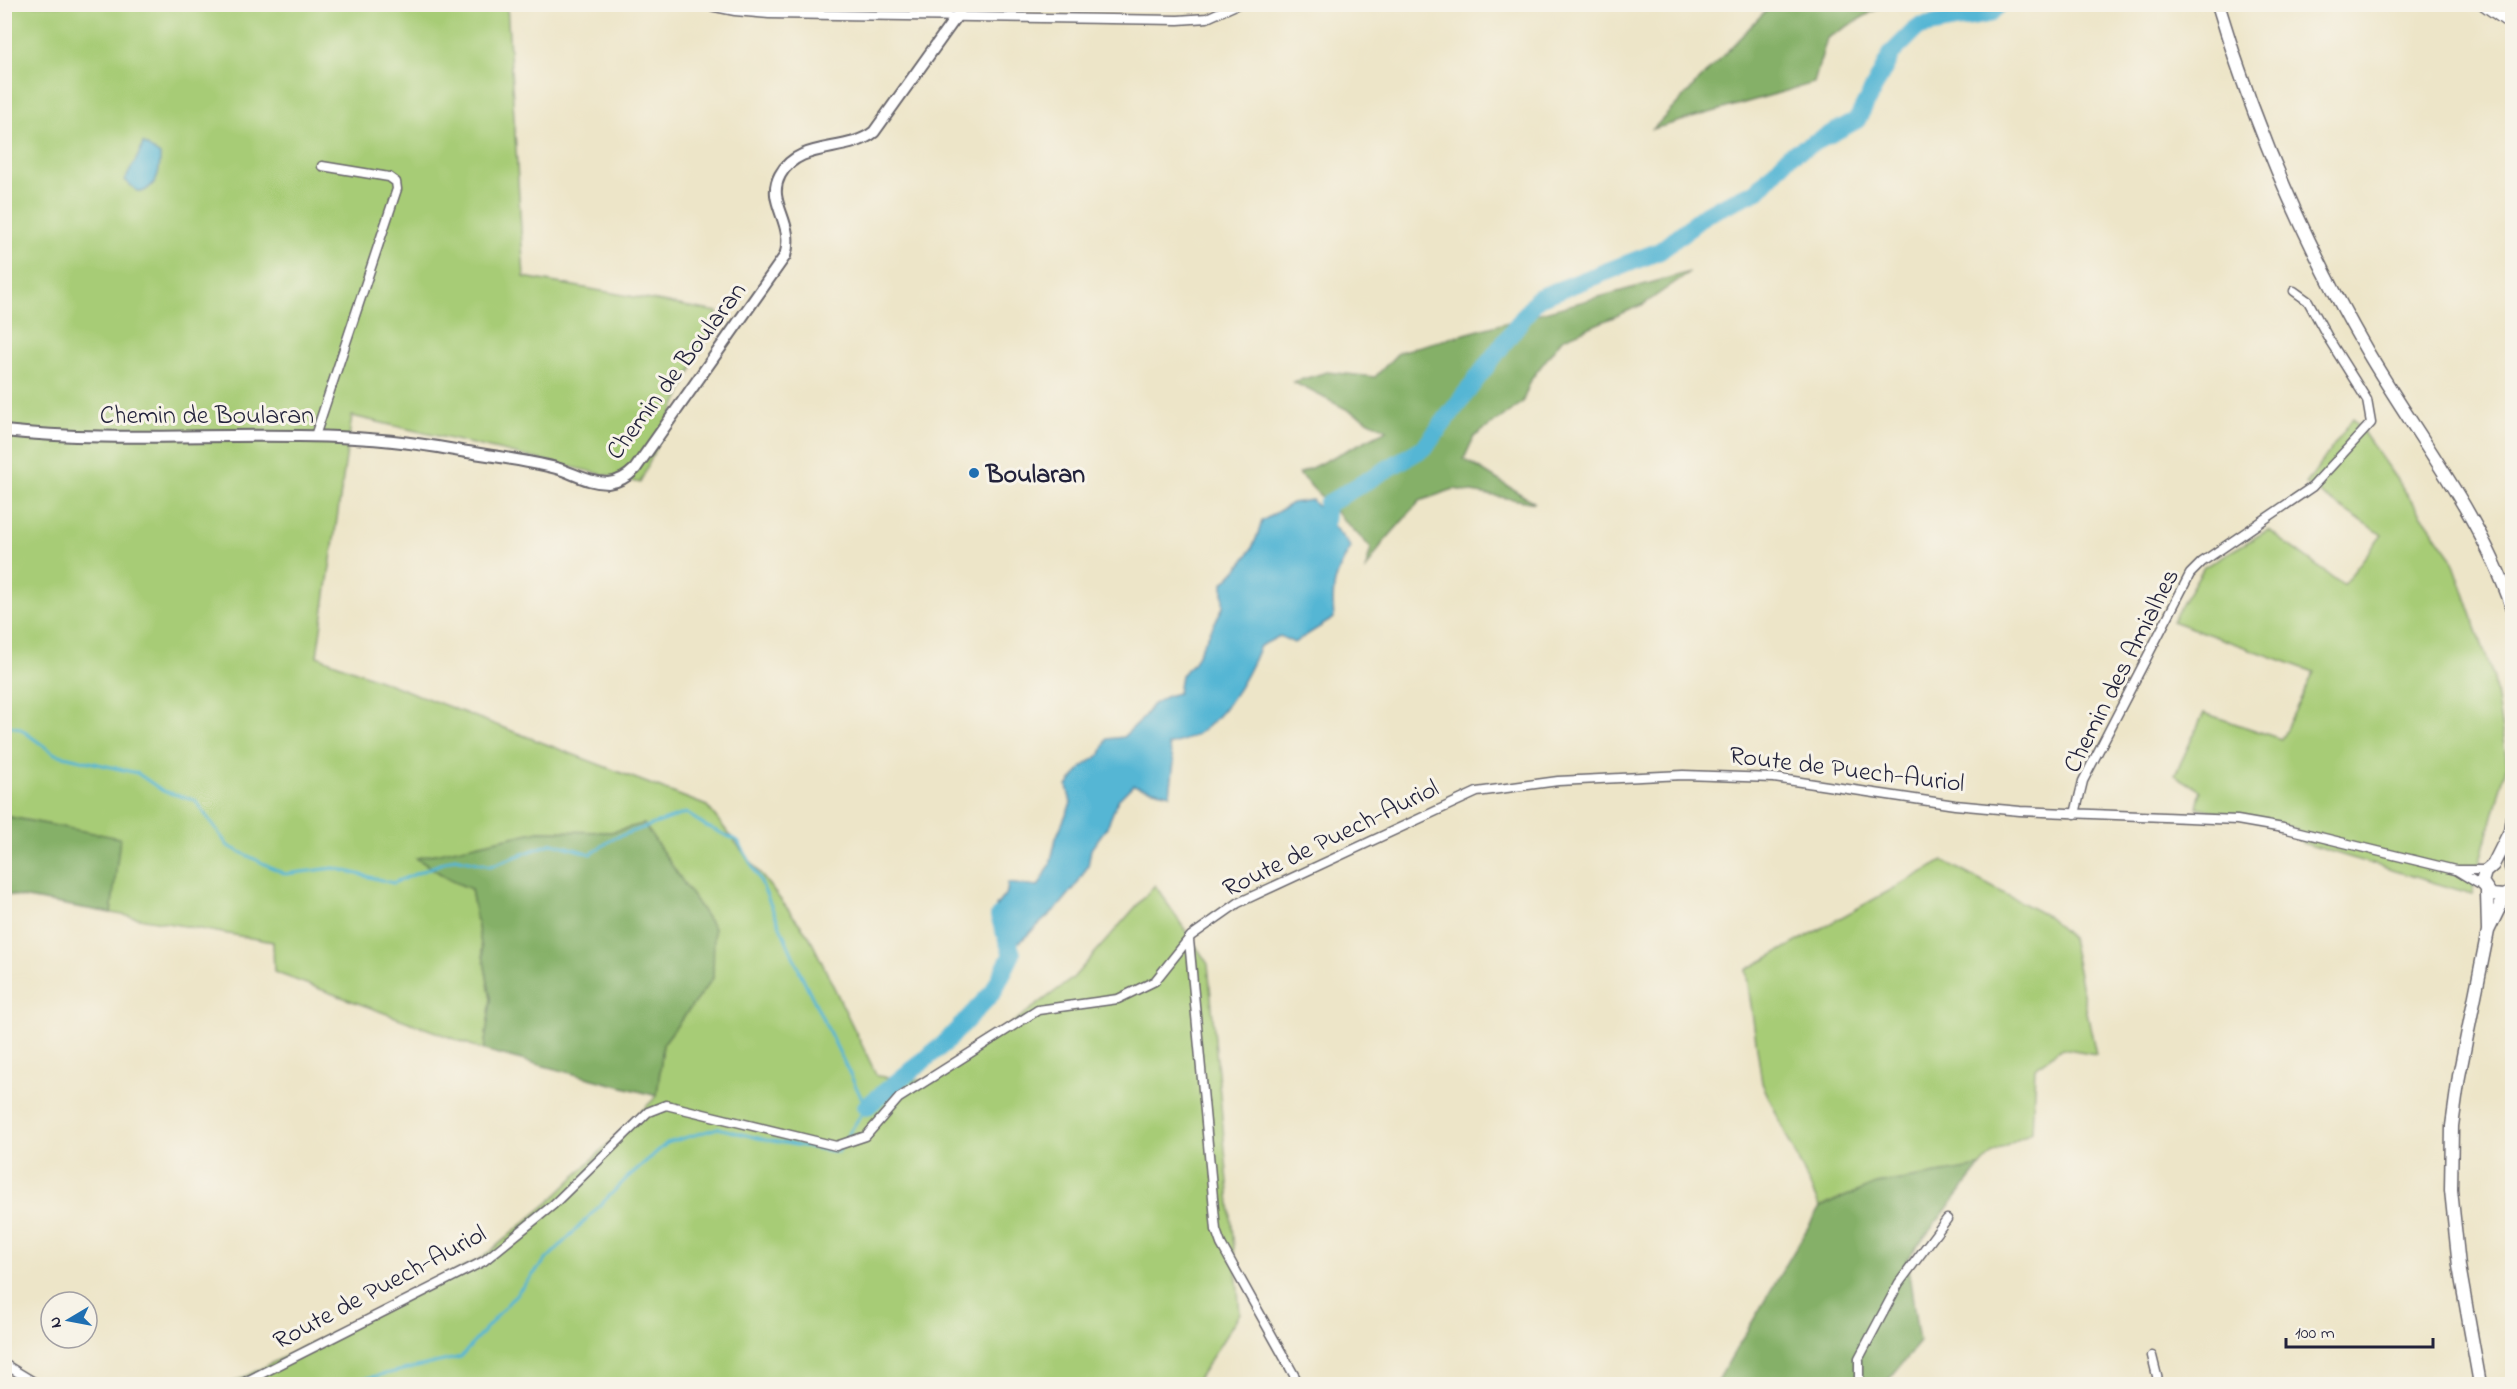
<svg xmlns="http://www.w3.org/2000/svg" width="2517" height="1389" viewBox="0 0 2517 1389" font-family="'Indie Flower',sans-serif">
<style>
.green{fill:#a7cc76;stroke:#647758;stroke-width:1.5}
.forest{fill:#85b067;stroke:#546951;stroke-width:1.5}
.water{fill:#55b6d4;stroke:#3c6c88;stroke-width:1.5}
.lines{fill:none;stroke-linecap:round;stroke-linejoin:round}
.stream{stroke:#55b6d4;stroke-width:3}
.river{stroke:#55b6d4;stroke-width:18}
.minor-casing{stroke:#69666c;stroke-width:11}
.tertiary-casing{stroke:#69666c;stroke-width:14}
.secondary-casing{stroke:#69666c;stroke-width:15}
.minor{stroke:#fff;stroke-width:8}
.tertiary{stroke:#fff;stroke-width:10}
.secondary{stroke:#fff;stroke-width:12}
.poi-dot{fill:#1f6fb2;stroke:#f7f3e8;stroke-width:2}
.labels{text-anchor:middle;stroke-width:6;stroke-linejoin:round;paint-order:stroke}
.street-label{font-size:26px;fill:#22223b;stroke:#f7f3e8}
.poi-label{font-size:26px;font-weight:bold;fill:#22223b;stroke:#f7f3e8;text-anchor:start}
</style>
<rect width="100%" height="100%" fill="#f7f3e8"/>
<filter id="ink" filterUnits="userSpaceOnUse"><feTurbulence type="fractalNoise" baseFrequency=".0167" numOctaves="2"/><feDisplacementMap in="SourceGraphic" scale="12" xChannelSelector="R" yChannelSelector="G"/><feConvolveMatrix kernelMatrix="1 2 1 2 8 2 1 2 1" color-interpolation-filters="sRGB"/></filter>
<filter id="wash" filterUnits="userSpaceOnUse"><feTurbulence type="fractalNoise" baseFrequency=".008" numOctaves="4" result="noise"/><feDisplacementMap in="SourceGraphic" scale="24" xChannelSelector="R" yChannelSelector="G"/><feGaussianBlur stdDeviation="1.35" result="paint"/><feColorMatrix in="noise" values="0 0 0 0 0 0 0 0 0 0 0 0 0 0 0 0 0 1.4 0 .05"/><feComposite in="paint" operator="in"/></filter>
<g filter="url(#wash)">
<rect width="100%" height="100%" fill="#ede5c8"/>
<!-- green -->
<path class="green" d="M4,5h503l17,272 194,35 -78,171 -288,-67 -35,240 390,150 102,130 68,140 56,6 140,-104 82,-93 53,79 32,349 -45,71h-965l252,-126 66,-55 109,-107 6,-52 50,-66 -69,-154 -33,8 -72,-1 -89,49 21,9 20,110 -7,51 -210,-78 -1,-30 -162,-29 8,-75 -114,-22z
M2353,418l98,138 43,123 13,85 -35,130 -170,-51 -5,-14 -100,-22 4,-16 -26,-16 29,-62 77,26 33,-67 -142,-51 32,-54 64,-37 75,55 39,-50 -76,-51z
M1943,861l104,55 24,22 25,116 -34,-6 -27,20 -3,64 -39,21 -13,14 -104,17 -56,23 -58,-124 -16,-113z"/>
<!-- forest -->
<path class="forest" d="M1771,5h113l-57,33 -13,45 -161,46z
M1690,272l-46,32 -82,35 -30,39 -10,25 -48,34 -10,22 71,44 -81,-14 -34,12 -38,43 -17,27 6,-23 -72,-74 88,-44 -94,-48 34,-10 48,5 24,-25z
M4,816l116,22 -9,75 -106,-19z
M644,824l70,104 -1,50 -50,66 -6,52 -173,-46 7,-51 -20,-110 -21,-9 -34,-22 123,-27 72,1z
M1980,1167l-73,92 12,84 -34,41h-168l5,-11 98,-166 56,-23z"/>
<!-- water -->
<path class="water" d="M143,143l17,12c0,16 -2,30 -18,37l-5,-1 -12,-11 15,-28z
M1312,500l39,47c-16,27 -20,40 -17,71l-40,25 -14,-7 -20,10c-13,31 -33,67 -61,87 -9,7 -21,9 -31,12l6,17 -4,32 -37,-9 -15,15 -11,27 -16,22 -3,17 -13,21 -15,18 -40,37 -20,-5 -4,-31 11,-14 1,-9 30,4 12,-22 6,-27 15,-35 -4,-17 15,-19 19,-13 6,-15 16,-2 20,-19 9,-13 15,-9 11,-3 3,-18 12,-11 30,-57v-24c22,-21 31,-33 39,-62l30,-18z"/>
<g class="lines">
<!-- stream -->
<path class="stream" d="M4,725l15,3 36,26 82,19 26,18 32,9 33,46 57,28 49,-6 59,15 62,-25 35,8 63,-23 38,11 23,-16 72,-25 20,13 32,15 21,37 41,94 66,135 -22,34
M341,1384l120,-27 84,-96 83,-84 39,-34 51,-15 48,12 72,12 3,-5"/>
<!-- river -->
<path class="river" d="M1323,539l4,-35 98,-57 113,-149 122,-47 46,-37 52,-24 31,-34 68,-36 35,-67 26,-26 70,-13 12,-10
M866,1107l79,-64 48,-51 19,-38 -13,-38"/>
</g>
</g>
<g filter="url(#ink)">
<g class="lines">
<defs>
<path id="minor" d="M700,4l35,7 34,3 409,6 29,-2 31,-14
M315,436l82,-247 -1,-7 -7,-5 -67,-11
M2075,814l8,-33 107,-207 12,-12 110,-75 59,-64 -4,-23 -37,-59 -22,-40 -14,-10
M2456,870l28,17
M1189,940l27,290 5,14 78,140
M2152,1356l7,28
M4,1364l33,20
M241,1384l243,-123 69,-56 95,-93 18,-7 170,41 30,-10 33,-38 139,-88 80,-11 37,-18 36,-45 47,-33 239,-111 81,-11 125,-6 91,3 181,27 65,6 217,9 46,8 172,42h32
M1859,1384v-26l40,-75 48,-64"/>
<path id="tertiary" d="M4,431c148,16 298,-9 445,18 35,6 72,10 107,19 18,5 32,15 52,15 11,-1 19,-6 27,-14l150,-213c11,-34 -20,-53 -5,-81 19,-35 66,-21 94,-43l85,-119 2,-9"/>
<path id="secondary" d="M2218,4c36,121 86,238 149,347 49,84 113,163 145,256
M2484,4l28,20
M2511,868l-1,-37 2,-14
M2487,892l1,38
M2505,896l-14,-1 -9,-13 3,-10 8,-7 17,-34
M2480,1384l-21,-118 -8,-76 1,-64 7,-50 29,-145 17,-35 7,-5"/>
</defs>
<!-- minor casing -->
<use href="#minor" class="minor-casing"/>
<!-- tertiary casing -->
<use href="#tertiary" class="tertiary-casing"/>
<!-- secondary casing -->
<use href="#secondary" class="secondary-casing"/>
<!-- minor -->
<use href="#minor" class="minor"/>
<!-- tertiary -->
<use href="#tertiary" class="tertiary"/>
<!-- secondary -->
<use href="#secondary" class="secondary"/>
</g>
</g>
<!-- markers -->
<circle class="poi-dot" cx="974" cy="473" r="6"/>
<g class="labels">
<!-- street labels -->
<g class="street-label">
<text transform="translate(675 370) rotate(-53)" y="9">Chemin de Boularan</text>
<text x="207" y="423">Chemin de Boularan</text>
<text transform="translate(2120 670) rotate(-63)" y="9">Chemin des Amialhes</text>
<text transform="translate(1847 768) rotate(7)" y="9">Route de Puech-Auriol</text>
<text transform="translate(1330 837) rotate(-26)" y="9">Route de Puech-Auriol</text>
<text transform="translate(379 1286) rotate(-28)" y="9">Route de Puech-Auriol</text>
</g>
<!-- poi labels -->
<g class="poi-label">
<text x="986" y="482">Boularan</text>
</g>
</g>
<!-- margin -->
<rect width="2517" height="1389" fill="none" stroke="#f7f3e8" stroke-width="24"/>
<!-- north arrow -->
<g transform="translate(69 1320) rotate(260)"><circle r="28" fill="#f7f3e8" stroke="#a29fa3" stroke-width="1.5"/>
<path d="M0-4.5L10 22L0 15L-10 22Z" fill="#1f6fb2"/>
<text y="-9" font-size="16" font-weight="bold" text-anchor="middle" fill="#22223b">N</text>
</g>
<!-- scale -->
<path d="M2286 1338v9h147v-9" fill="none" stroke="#22223b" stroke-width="3"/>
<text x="2295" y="1338" font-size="18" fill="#22223b" stroke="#f7f3e8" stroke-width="4.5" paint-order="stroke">100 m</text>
</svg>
